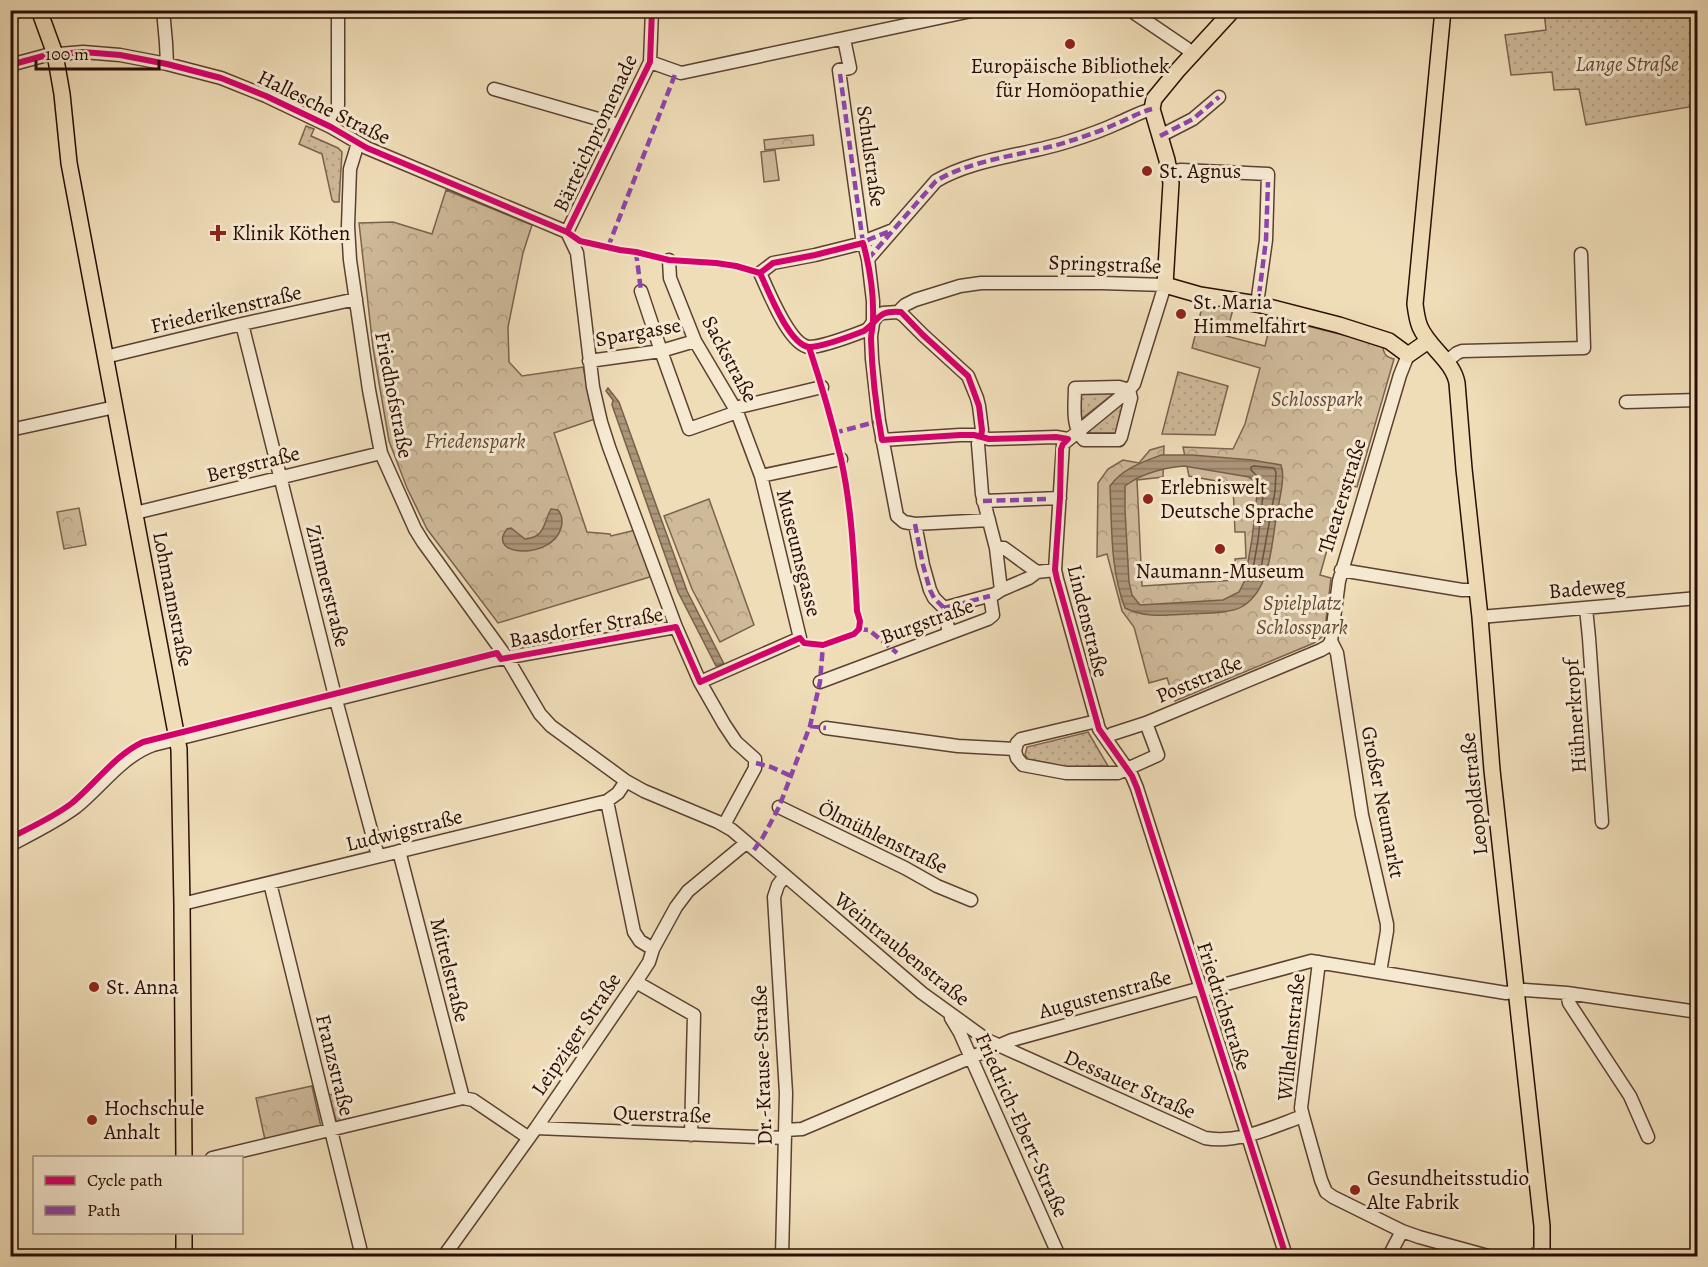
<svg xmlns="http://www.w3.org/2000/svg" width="1708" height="1267" viewBox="0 0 1708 1267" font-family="Alegreya,serif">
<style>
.grass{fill:url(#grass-dots);stroke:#7c624e;stroke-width:1.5}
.forest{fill:url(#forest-crowns);stroke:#7c624e;stroke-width:1.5}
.pitch{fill:#ceb999;stroke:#7c624e;stroke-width:1.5}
.water{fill:url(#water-rules);stroke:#785f4a;stroke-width:1.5;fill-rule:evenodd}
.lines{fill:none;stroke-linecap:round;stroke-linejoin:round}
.shore{stroke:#6c513e;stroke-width:1.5}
.minor-casing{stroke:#5c4030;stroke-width:15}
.major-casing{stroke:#2b0c02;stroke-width:18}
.minor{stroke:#f5e9d1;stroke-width:12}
.major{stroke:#efddb8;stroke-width:15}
.quiet{stroke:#8e44ad;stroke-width:4.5;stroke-dasharray:9 4.5;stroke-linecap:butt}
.cycleway-casing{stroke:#f5e9d1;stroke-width:10}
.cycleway{stroke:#d6006c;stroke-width:6}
.poi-dot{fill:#8f2418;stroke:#f5e9d1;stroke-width:2}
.labels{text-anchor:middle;stroke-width:6;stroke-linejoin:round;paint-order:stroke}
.park-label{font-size:21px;font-style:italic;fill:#644937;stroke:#f5e9d1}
.poi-label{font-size:21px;fill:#2b0c02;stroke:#f5e9d1;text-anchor:start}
.street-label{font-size:21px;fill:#2b0c02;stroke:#f5e9d1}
</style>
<defs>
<pattern id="grass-dots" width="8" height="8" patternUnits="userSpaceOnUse" patternTransform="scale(1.5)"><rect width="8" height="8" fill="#ceb999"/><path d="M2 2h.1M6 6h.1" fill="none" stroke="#b19e82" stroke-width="1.8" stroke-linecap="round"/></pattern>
<pattern id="forest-crowns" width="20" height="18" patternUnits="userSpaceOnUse" patternTransform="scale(1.5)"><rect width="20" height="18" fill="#ceb999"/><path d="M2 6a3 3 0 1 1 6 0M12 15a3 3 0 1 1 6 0" fill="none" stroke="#b19e82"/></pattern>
<pattern id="water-rules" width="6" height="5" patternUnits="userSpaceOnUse" patternTransform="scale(1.5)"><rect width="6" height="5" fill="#ac967a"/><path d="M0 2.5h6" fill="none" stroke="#8c7962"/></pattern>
</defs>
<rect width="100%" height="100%" fill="#efddb8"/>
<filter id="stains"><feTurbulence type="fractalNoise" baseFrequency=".00333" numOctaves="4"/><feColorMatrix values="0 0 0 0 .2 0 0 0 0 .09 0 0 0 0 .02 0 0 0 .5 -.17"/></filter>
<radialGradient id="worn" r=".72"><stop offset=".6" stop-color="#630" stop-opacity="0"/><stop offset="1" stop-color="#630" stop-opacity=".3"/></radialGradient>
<!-- grass -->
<path class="grass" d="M1544,11h153l1,77 -5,1 2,17 -109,19 -7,-36 -25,1 -2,-18 -41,3 -6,-40 41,-5z
M306,126l8,3 -3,7 27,12 4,4 -3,50h-5l-2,-2 -10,-46 -23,-10z
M1178,372l50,14 -13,49 -53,-1z
M1118,390l-38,30 -1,-29z
M1126,400l-7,33h-29l-2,-3z
M1088,732l20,34 -41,1 -39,-8 -3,-4 2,-8z
M342,1092l8,29 -13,3 -8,-29z"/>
<!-- forest -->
<path class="forest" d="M813,135l1,10 -49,5 -1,-10z
M446,190l86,35 -9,28 -15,74 1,35 13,14 61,-9 12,52 -41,14 33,99 23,2 1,2 25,-6 17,46 -155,47 -71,-94 -20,-41 -18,-47 -16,-93 -14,-125 34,-1 39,12z
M1203,303l30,6 -7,27 39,10 7,-29 111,28c0,9 3,12 11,14l-37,128 -12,-2 -25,90 11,3 -6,51 -2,7 -9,7 -139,58 -8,-23 -18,5 -15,-56 -12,-16 -15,-57 -10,3 1,-74 10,-14 15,-9 16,3 11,-13 14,-4 -1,31 -26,3 5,106 94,-6 -1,-21 11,-1 -1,-26h-10l-2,-48 -44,-8 -6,-29 50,2 12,-25 15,-56 -68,-20z
M709,499l45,126 -34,17 -28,-53 -28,-73z
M79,508l7,37 -22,4 -7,-37z
M312,1086l9,41 -56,13 -9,-42z"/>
<!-- pitch -->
<path class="pitch" d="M775,150l4,30 -15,2 -3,-30z"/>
<!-- water -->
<path class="water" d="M608,388l11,14 68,189 37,73 -8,2 -38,-74 -66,-187 1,-5 -7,-9z
M1161,455h31l60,5 29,5c5,13 -3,39 -5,54 -5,29 -6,70 -33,87 -12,8 -41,7 -55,8 -21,1 -44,4 -63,-6 -15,-39 -13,-81 -15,-122 12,-17 32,-24 51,-31zM1184,466l65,11 9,8 -6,54 -7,41 -6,12 -16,8 -83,5 -8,-10 -3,-13 -4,-72v-24c17,-13 38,-18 59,-20z
M551,509l7,1c4,5 5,11 3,18 -9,32 -76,29 -54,1l4,-1 14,11c21,-2 18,-16 26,-30z"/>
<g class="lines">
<!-- shore -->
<path class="shore" d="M1254,466l20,2 2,4 -1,19 -14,77 -4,9 -2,1 -3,-3 6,-35 6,-54 -2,-5 -11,-11v-3z"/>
<defs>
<path id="minor" d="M163,10l3,33 1,21
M1130,10l56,38 7,7
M844,39l6,29 -11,2 23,167 6,22 5,42v22l-2,13 1,23 7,62 18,95 7,6 11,2 74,-4
M650,62l31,11 295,-63
M10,65l37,-10 36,-3 37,3 47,9 54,14 45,18 65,31 36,21 200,84
M494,89l125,36
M331,127l7,-22v-95
M1160,136l33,-17 26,-22
M358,143l-8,26 -2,57 2,34 19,130 12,63 34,76 8,13 84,116 33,56 11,12 75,55 18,10 74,31 14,8 190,163 65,47 218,98c33,6 67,-11 98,-22l18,64 5,12 7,5 69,34 17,6 69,19
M1169,172l12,-2 87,4 -2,66 -9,64
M893,230l-23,9 -7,4 -48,12 -42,8 -13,10c8,17 29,72 49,74 13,0 42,-11 55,-16l4,-2 10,-14 5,-2 15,-1 7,-7 10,-5 45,-14 21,-3h121l63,2 -31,99 -5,6 -66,54 -8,126 2,9 42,150 33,47 5,12 149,468
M567,232l10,21 16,134 8,35 8,25 67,180 24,55 24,42 12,18 19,17v9l-31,57
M567,232l83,-170 2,-52
M868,259l68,-78c38,-23 92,-26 134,-40 16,-5 33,-11 48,-18 12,-5 22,-11 34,-14
M669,260l1,18 25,63 42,71 24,64 39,162 -100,44
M641,291l20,60 28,78 48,-17
M898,312l5,3 20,20 45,41 9,22 2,8 3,24 -4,14 4,50 14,54 5,42
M242,324l94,376 42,156
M105,357l137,-33 114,-25
M589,361l72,-10 34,-10
M1446,362l11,-9 5,-2 122,-3 -3,-94
M1119,387l10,3 2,8 -10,39 -2,3h-35c-13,-13 -9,-36 -9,-52z
M1626,402l72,-2
M735,408l87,-21
M10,430l105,-23
M882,440l78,-5h14l15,4 67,-2 12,2
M761,476l80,-17
M983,501l77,-3
M135,513l246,-60
M915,524l8,41 7,25 4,8 10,10 5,25
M996,548h8l33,24
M1341,570l121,20h15
M944,608l51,-14 6,-4 28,-12 8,-6 18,-2
M1586,608l3,30 13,184
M1480,617l218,-19
M1331,641l6,12 25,162 25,109v7l-7,41
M1331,641l8,-60 61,-206 8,-20
M820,682l168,-63 5,-4 -3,-19
M1097,721l-76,18 -4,4 -2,8 2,7 6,7 43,8h52l40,-18 -12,-32
M826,728l132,18 57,3
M1106,739l6,-5 34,-11 175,-73 7,-4 3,-5
M607,801l27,131 6,9 13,8
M779,807l126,61 32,18 34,14
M10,845c23,-12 46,-23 66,-38 25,-20 46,-51 77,-62l341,-85 182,-33
M399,851l64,247
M270,883l92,373
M182,904l425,-103 11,-8 8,-12
M636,982l58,33 -3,120
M1567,993l2,10 61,93 18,41
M951,1018l9,15 99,223
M1303,1116l-2,-8 18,-146
M536,1128l249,10
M785,1130l17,-1 210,-89 182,-50 14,-1 103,-28 195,32 19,-3 42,3 131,19
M212,1158l251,-60 10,2 56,38
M444,1256l92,-128 100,-146 13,-20 4,-13 23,-42 12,-16 58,-48
M782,1256l4,-163 -12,-196 4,-12 7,-9
M1389,1256l13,-25"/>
<path id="major" d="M39,10l16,44 7,40 7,69 110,586 3,155 2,254
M1233,10l-56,61 -23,28 -2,10 15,51 4,23 -6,102 35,10 57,9 82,21 50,16 19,14 20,-14
M1443,10l-28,294c1,8 2,16 5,23 9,21 33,34 37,56l7,86 16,148 12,153 50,456v30
M184,1232v24"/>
</defs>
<!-- minor casing -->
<use href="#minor" class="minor-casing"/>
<!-- major casing -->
<use href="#major" class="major-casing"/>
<!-- minor -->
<use href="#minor" class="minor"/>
<!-- major -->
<use href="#major" class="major"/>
<!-- quiet -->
<path class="quiet" d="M840,74l23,169 7,-4 20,-8
M1160,136l33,-17 26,-22
M608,247l68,-175
M636,252l5,39
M868,259l68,-78c38,-23 92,-26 134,-40 16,-5 33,-11 48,-18 12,-5 22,-11 34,-14
M1259,295l7,-55 2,-58
M834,433l45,-12
M983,501l66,-2
M915,524l8,41 7,25 4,8 10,10 3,14
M944,608l46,-12
M859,629l10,1 28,23
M810,726l16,2
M756,763l15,4 20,9
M754,850l9,-13 16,-30 31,-81 10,-44 3,-37
M1502,1256l1,-2 11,2
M1528,1256l5,-7 9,2 9,-1 1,6"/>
<defs>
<path id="cycleway" d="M10,65l37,-10 36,-3 37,3 47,9 54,14 45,18 65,31 36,21 200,84 13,9 40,9 16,2 33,8 47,3 20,3 24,7
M567,232l83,-170 2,-52
M760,273l13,-10 42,-8 48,-12c7,25 11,52 10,78 0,6 -2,12 -2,18 1,34 5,68 11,101l78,-5h14l15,4 67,-2 12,2 -5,5 -2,5 -1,49 -5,72 2,9 42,150 33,47 5,12 149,468
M760,273c8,17 29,72 49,74 13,0 42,-11 55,-16 16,-11 12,-21 37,-19l22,23 45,41 11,30 3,24 -1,7
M10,838c21,-11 44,-21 62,-35 24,-20 43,-48 71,-61l354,-89 4,6 175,-32 24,55 100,-44 4,5 19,2 31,-11 5,-5 1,-8 -3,-10c-3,-51 -5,-102 -16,-152 -9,-38 -20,-76 -32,-112"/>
</defs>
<!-- cycleway casing -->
<use href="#cycleway" class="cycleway-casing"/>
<!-- cycleway -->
<use href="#cycleway" class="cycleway"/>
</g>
<!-- markers -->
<g class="poi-dot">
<circle cx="1070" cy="44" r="6"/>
<circle cx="1147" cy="171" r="6"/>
<path d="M215 224h6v6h6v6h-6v6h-6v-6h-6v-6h6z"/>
<circle cx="1181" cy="314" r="6"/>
<circle cx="1148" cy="499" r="6"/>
<circle cx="1220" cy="549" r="6"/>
<circle cx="94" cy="987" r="6"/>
<circle cx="92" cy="1120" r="6"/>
<circle cx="1355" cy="1190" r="6"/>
</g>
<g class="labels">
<!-- park labels -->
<g class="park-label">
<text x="1627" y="71">Lange Straße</text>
<text x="1317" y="406">Schlosspark</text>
<text x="475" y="448">Friedenspark</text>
<text x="1302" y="610">Spielplatz<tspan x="1302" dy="24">Schlosspark</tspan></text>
</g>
<!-- poi labels -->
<g class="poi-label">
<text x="1070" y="73" text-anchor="middle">Europäische Bibliothek<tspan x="1070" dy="24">für Homöopathie</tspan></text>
<text x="1159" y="178">St. Agnus</text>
<text x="232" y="240">Klinik Köthen</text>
<text x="1193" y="309">St. Maria<tspan x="1193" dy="24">Himmelfahrt</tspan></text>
<text x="1160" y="494">Erlebniswelt<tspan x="1160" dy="24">Deutsche Sprache</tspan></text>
<text x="1220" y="578" text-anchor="middle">Naumann-Museum</text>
<text x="106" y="994">St. Anna</text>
<text x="104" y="1115">Hochschule<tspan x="104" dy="24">Anhalt</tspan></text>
<text x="1367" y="1185">Gesundheitsstudio<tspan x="1367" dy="24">Alte Fabrik</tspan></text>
</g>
<!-- street labels -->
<g class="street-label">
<text transform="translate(324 107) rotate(26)" y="7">Hallesche Straße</text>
<text transform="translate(595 133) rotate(-65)" y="7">Bärteichpromenade</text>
<text transform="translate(871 156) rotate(82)" y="7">Schulstraße</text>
<text transform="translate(1105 264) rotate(2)" y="7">Springstraße</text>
<text transform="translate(226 309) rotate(-13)" y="7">Friederikenstraße</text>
<text transform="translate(638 332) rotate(-10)" y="7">Spargasse</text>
<text transform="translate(730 359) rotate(62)" y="7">Sackstraße</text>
<text transform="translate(394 395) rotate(79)" y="7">Friedhofstraße</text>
<text transform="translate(253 464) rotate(-14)" y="7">Bergstraße</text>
<text transform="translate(1342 496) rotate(-73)" y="7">Theaterstraße</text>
<text transform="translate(799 553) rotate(76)" y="7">Museumsgasse</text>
<text transform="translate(328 586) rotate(76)" y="7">Zimmerstraße</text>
<text transform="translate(1587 588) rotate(-5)" y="7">Badeweg</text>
<text transform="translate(173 599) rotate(79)" y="7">Lohmannstraße</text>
<text transform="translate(927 621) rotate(-20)" y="7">Burgstraße</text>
<text transform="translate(1088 621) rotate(76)" y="7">Lindenstraße</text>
<text transform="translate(586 627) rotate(-10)" y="7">Baasdorfer Straße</text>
<text transform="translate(1199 679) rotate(-23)" y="7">Poststraße</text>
<text transform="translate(1575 716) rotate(-94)" y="7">Hühnerkropf</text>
<text transform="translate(1474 794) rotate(-96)" y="7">Leopoldstraße</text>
<text transform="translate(1383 802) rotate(79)" y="7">Großer Neumarkt</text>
<text transform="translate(404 830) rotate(-14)" y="7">Ludwigstraße</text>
<text transform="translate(883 837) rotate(26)" y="7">Ölmühlenstraße</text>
<text transform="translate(902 949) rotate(39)" y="7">Weintraubenstraße</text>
<text transform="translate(450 970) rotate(76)" y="7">Mittelstraße</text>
<text transform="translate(1105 994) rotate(-15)" y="7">Augustenstraße</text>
<text transform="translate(1224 1006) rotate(72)" y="7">Friedrichstraße</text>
<text transform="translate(576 1034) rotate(-56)" y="7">Leipziger Straße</text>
<text transform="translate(1291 1037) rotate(-84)" y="7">Wilhelmstraße</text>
<text transform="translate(335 1065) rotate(76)" y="7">Franzstraße</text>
<text transform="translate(762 1065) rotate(-92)" y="7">Dr.-Krause-Straße</text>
<text transform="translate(1130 1084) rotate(24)" y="7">Dessauer Straße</text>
<text transform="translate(662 1114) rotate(2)" y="7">Querstraße</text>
<text transform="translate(1022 1125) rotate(66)" y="7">Friedrich-Ebert-Straße</text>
</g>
</g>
<!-- margin -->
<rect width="1708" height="1267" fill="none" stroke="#efddb8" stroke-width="36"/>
<rect x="12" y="12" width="1684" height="1243" fill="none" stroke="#2b0c02" stroke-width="3"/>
<rect x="18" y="18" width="1672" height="1231" fill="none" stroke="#2b0c02" stroke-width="1.5"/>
<!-- legend -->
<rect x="33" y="1156" width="210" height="78" fill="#f5e9d1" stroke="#a4917e" stroke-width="1.5"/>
<rect x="45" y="1176" width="30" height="9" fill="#d6006c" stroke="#a4917e" stroke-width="1.5"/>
<text x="87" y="1186" font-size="18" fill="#2b0c02">Cycle path</text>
<rect x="45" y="1206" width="30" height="9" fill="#8e44ad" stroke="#a4917e" stroke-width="1.5"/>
<text x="87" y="1216" font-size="18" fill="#2b0c02">Path</text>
<!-- scale -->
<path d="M36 60v9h123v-9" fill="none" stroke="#2b0c02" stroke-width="3"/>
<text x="45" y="60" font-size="18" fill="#2b0c02" stroke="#f5e9d1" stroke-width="4.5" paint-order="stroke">100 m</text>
<rect width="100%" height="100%" filter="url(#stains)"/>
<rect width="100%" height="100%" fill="url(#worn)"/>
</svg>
